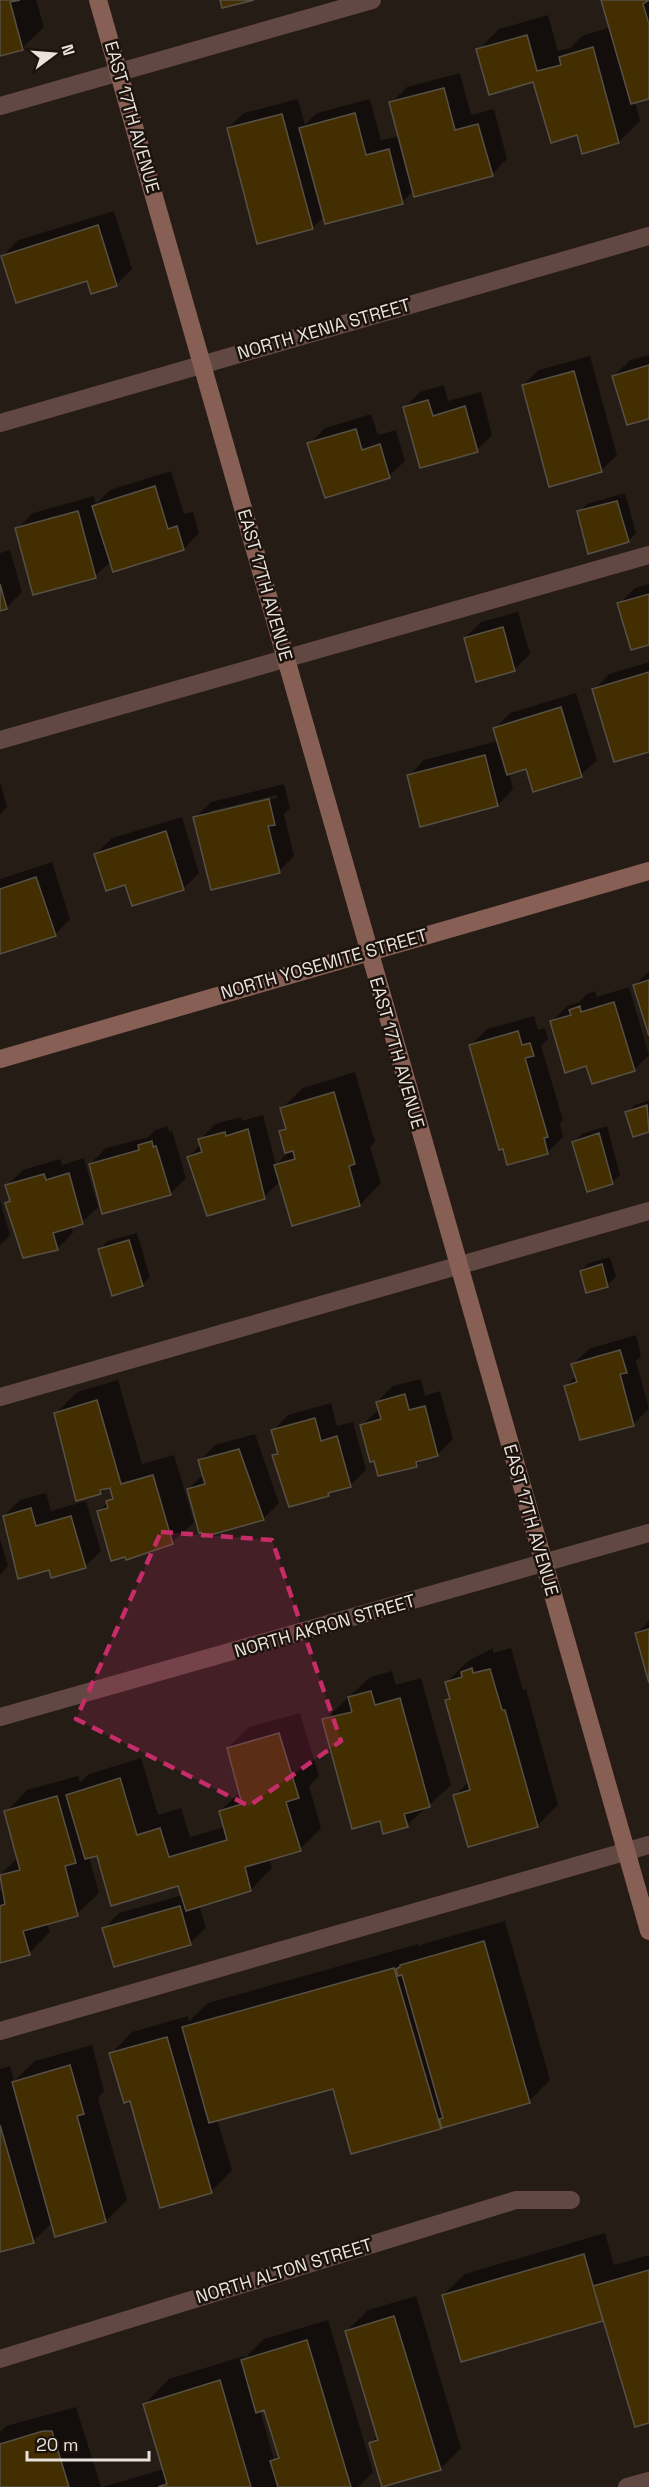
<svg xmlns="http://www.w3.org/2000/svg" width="649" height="2487" viewBox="0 0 649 2487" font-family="'Space Grotesk',sans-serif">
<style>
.shadow{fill:#0007;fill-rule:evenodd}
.building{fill:#422e00;stroke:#565045;stroke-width:1.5}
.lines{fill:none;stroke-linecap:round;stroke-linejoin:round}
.lane{stroke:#624842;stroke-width:18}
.street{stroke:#624842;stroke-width:18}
.secondary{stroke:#885f55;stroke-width:18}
.marked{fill:#c62c68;fill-opacity:0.2;stroke:#c62c68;stroke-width:4.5;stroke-dasharray:12 8;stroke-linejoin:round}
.labels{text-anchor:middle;stroke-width:5;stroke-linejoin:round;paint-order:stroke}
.street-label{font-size:18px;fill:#e9e2dd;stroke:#1c130d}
</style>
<rect width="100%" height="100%" fill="#251c16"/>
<!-- shadow -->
<path class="shadow" d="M0,0h36l8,27 -22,21 -22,7z
M603,0h46v98l-14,4 5,19 -21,21 -41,-9 -44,-53 -56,-30 21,-21 49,-14 10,36 12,-3 12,-12 29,-9z
M460,73l11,42 23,-6 13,50 -15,15 -78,16 -12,12 -77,14 -13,12 -84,-100 16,-15 54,-14 7,26 12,-12 53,-14 11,41 19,-4 -9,-33 16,-16z
M114,211l18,58 -16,16 -113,-29 15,-16z
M649,355v62l-35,-41 16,-16z
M590,356l27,99 -16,16 -78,-86 16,-15z
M444,385l4,16 33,-9 11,43 -15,15 -72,-43 15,-15z
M371,414l7,21 18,-5 9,31 -16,15 -80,-32 16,-16z
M171,471l13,43 9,-2 6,21 -15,16 -73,12 -16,15 -78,-47 16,-16 61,-17 2,8 14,-14z
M625,493l11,40 -8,8 -49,-29 8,-8z
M10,550l12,42 -16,16 -6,2v-57z
M649,584v59l-30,-39 16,-16z
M518,612l12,42 -16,16 -49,-32 16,-16z
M649,662v88l-55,-60 15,-16z
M576,693l21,67 -16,15 -54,-8 -18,6 4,16 -15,16 -77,20 -12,-49 15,-16 74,-19 -3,-13 15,-15z
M0,781l7,26 -7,7z
M284,784l6,24 -6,6 10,42 -15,15 -84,-53 16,-16zM276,795l1,3 -66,16v-3z
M182,817l17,56 -16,16 -87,-35 16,-16z
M52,862l18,57 -15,16 -55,17v-73z
M649,971v60l-14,-46z
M629,987l20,68 -15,15 -47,-6 -36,-42 16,-16 12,-4 8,-8 8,-3 2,6z
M534,1016l4,14 7,-2 3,11 -7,7 22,74 -3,4 3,13 -15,15 -44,-5 -33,-102 16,-16z
M355,1072l20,70 -5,5 11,36 -21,22 -80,-24 -16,16 -75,-40 12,-13 -1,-4 15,-16 26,-7 1,4 21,-6 13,50 15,-16 -11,-17 6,-6 -5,-17 22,-21z
M649,1100v30l-15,5 -7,-22 8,-8z
M168,1126l1,6 3,-1 14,47 -16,16 -80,-30 16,-16 43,-11 6,-7z
M607,1126l13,49 -8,8 -38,-41 8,-8z
M84,1158l14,49 -16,15 -11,4 2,7 -15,15 -34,8 -17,-53 4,-4 -4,-14 16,-15 37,-11 2,6z
M0,1200l10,35 -10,10z
M137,1233l13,44 -8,8 -42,-36 8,-8z
M610,1257l6,20 -9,8 -26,-14 8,-8z
M636,1335l5,21 -5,5 13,48 -16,15 -67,-38 10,-10 -3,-12 16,-15z
M421,1379l4,17 15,-5 13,48 -15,15 -14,4 -8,8 -54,-41 17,-16 -2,-7 16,-16z
M118,1380l24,84 32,-9 20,67 -22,21 -73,-31 15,-17 -3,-9 -11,7 -44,-80 21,-21z
M331,1403l6,23 16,-4 13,48 -16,15 -17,5 -5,5 -54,-39 4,-5 -5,-20 15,-16z
M255,1434l24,69 -15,15 -60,18 -16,-47 16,-15 -4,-13 15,-16z
M46,1493l5,18 35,-10 15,50 -16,15 -35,2 -46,-52 16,-16z
M0,1539l8,27 -8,9z
M649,1621v56l-12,-44z
M493,1648v5l18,-5 12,42 3,-1 32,116 -21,21 -82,-30 14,-15 -22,-80 4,-4 -4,-15 21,-21z
M392,1671l4,14 25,-7 30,107 -44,40 -26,-5 -57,-100 46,-43z
M300,1713l19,63 -10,10 12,42 -21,21 -31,10 3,9 -21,22 -52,15 7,23 -16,15 -86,-14 15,-16 64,-18 -4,-10 -81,-31 -9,3 10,36 -22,21 -30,9 3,9 -21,21 -29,8v-70l2,-1 -2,-15 18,-18 -12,-45 21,-22 51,-14 2,6 9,-8 52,-16 17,57 23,-7 9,29 35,-10 -5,-16 20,-19 -12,-44 21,-21z
M505,1921l45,159 -21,21 -89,27 -106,-41 -117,32 15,51 -21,22 -80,-93 -20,-45 21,-22 56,-16 1,5 19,-18 210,-59 1,3 4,-3z
M92,2045l12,46 -6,7 29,102 -21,21 -53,1 -20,19 -33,10v-182l10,-3 4,15 21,-20z
M605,2233l9,32 35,-10v166l-44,-102 -143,41 -19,-65 22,-21z
M416,2296l45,152 -21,21 -69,-26 7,-8 -31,-104 21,-21z
M328,2320l45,152 -15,15h-256l62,-18 -19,-65 24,-25 75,-23 1,2 19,-19zM265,2408l14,46 -5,5 -14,-49z
M76,2407l25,80h-101v-55l6,-6z"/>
<!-- building -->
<path class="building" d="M0,0h20l-10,2 13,48 -23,6z
M220,0h34l-32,8z
M601,0h48l-6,4 6,20v75l-18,5z
M527,35l10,36 24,-6 -2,-8 34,-10 26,96 -37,11 -5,-19 -26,8 -18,-61 -44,13 -13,-46z
M444,88l11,42 23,-6 15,52 -79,21 -25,-95z
M355,113l11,42 23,-6 14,55 -78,20 -26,-96z
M282,114l31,115 -56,15 -30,-116z
M98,225l19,61 -26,8 -4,-13 -71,22 -15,-47z
M649,365v54l-22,6 -15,-49z
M574,371l28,101 -53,15 -27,-102z
M428,400l5,16 32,-10 13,46 -58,16 -17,-61z
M356,429l6,21 18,-6 10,34 -65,20 -18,-55z
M155,486l13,43 9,-3 7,24 -71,22 -21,-66z
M617,501l12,41 -41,12 -11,-43z
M78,511l18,67 -63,17 -18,-67z
M0,584l7,25 -7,2z
M649,594v51l-18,5 -14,-47z
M503,627l12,44 -39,11 -12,-44z
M649,672v80l-35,10 -22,-73z
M561,707l21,70 -49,15 -7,-23 -19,6 -14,-47z
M485,755l13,51 -78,21 -13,-52z
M269,799l6,26 -7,1 12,47 -69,17 -18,-73z
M166,831l18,59 -52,16 -7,-21 -19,6 -12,-37z
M36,877l20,59 -56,18v-65z
M649,980v56l-16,-51z
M614,1002l21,69 -43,13 -6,-18 -21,7 -15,-52 21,-6 -2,-5 11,-4 1,6z
M518,1031l4,14 8,-2 4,13 -9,2 23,79 -4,1 4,16 -41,11 -4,-16 -4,1 -30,-105z
M334,1092l21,72 -6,2 11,40 -68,20 -18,-61 21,-6 -2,-8 -8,2 -6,-22 7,-2 -6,-21z
M647,1105l2,27 -16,5 -8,-25z
M248,1129l17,70 -58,17 -20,-59 15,-5 -4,-13 27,-7 1,4z
M599,1133l14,51 -26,8 -15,-50z
M152,1141l1,6 3,-1 15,49 -69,19 -13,-50 50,-14 -1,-5z
M69,1173l14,51 -30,9 5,17 -35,8 -18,-55 5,-2 -5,-16 39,-11 2,6z
M129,1240l14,46 -31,10 -14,-47z
M602,1264l6,23 -22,6 -6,-22z
M620,1350l7,23 -7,1 14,52 -54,14 -16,-54 13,-4 -6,-18z
M405,1394l4,16 16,-4 13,50 -22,6 1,5 -39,9 -4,-15 -4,1 -10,-37 21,-6 -5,-17z
M97,1400l24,84 32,-9 20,69 -47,16 -1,-3 -14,4 -14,-50 11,-3 -2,-7 7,-2 -3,-11 -10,2 1,4 -25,7 -22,-88z
M315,1418l6,23 16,-5 14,51 -23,6 1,3 -40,11 -17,-52 6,-1 -7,-24z
M239,1449l25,71 -61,17 -2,-5 -2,1 -12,-44 18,-5 -7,-24z
M31,1508l5,18 35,-10 15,52 -35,10 -2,-8 -31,9 -15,-63z
M649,1629v54l-14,-50z
M472,1668l1,5 17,-4 12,41h3l33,117 -70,20 -15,-52 17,-5 -25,-90 5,-1 -5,-17 17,-5 -1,-5z
M371,1691l4,14 25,-7 30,109 -26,7 4,13 -25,7 -3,-13 -28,8 -30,-110 30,-7 -4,-15z
M279,1733l20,65 -13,4 15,49 -56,16 6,24 -65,20 -8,-25 -67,20 -14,-50 -12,3 -19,-64 54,-17 17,57 23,-7 9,29 58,-17 -8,-29 23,-7 -15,-56z
M57,1796l19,67 -11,3 13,50 -55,15 7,24 -30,8v-57l5,-2 -5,-29 20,-5 -16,-59z
M180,1906l11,39 -77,22 -12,-39z
M484,1941l46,162 -88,25 -3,-9 4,-1 -41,-143 -4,1 -2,-7 4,-2v-2z
M394,1968l47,161 -90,25 -18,-65 -124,34 -27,-96z
M167,2037l45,156 -52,15 -30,-107 -6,2 -15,-50z
M70,2065l14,49 -7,2 29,106 -51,15 -43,-155z
M0,2125l34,118 -34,9z
M584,2254l19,67 -142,41 -19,-67z
M649,2270v153l-14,4 -42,-141z
M394,2316l47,154 -59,17 -13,-44 9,-3 -33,-109z
M307,2340l44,147h-73l-8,-26 9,-3 -15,-48 -8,3 -15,-53z
M220,2380l31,107h-93l9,-3 -24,-80z
M43,2431h9l17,56h-69v-43z"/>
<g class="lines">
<!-- lane -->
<path class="lane" d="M0,106l372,-106
M0,740l649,-185
M0,1397l649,-186
M0,2031l649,-186
M627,2487l22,-6"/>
<!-- street -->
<path class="street" d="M0,423l649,-187
M0,1717l649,-184
M0,2359l516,-159h55"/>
<!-- secondary -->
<path class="secondary" d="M98,0l551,1931
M0,1059l649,-188"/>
</g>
<!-- marked area -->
<path class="marked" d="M161,1532l111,8 69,201 -92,65 -173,-87z"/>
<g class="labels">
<!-- street labels -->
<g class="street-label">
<text transform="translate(132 117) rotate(74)" y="6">EAST 17TH AVENUE</text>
<text transform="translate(324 329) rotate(-16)" y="6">NORTH XENIA STREET</text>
<text transform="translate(265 585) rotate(74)" y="6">EAST 17TH AVENUE</text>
<text transform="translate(324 964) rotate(-16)" y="6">NORTH YOSEMITE STREET</text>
<text transform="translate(397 1053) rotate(74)" y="6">EAST 17TH AVENUE</text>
<text transform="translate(531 1520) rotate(74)" y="6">EAST 17TH AVENUE</text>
<text transform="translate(325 1626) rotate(-16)" y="6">NORTH AKRON STREET</text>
<text transform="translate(284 2271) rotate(-17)" y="6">NORTH ALTON STREET</text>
</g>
</g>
<!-- north arrow -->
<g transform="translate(54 54) rotate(74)" stroke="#1c130d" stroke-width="4.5" paint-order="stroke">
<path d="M0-4.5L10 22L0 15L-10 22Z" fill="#e9e2dd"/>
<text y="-9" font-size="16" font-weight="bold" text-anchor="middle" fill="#e9e2dd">N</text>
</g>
<!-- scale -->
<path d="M27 2451v9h122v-9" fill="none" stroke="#e9e2dd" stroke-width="3"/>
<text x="36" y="2451" font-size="18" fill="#e9e2dd" stroke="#1c130d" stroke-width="4.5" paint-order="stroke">20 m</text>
</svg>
